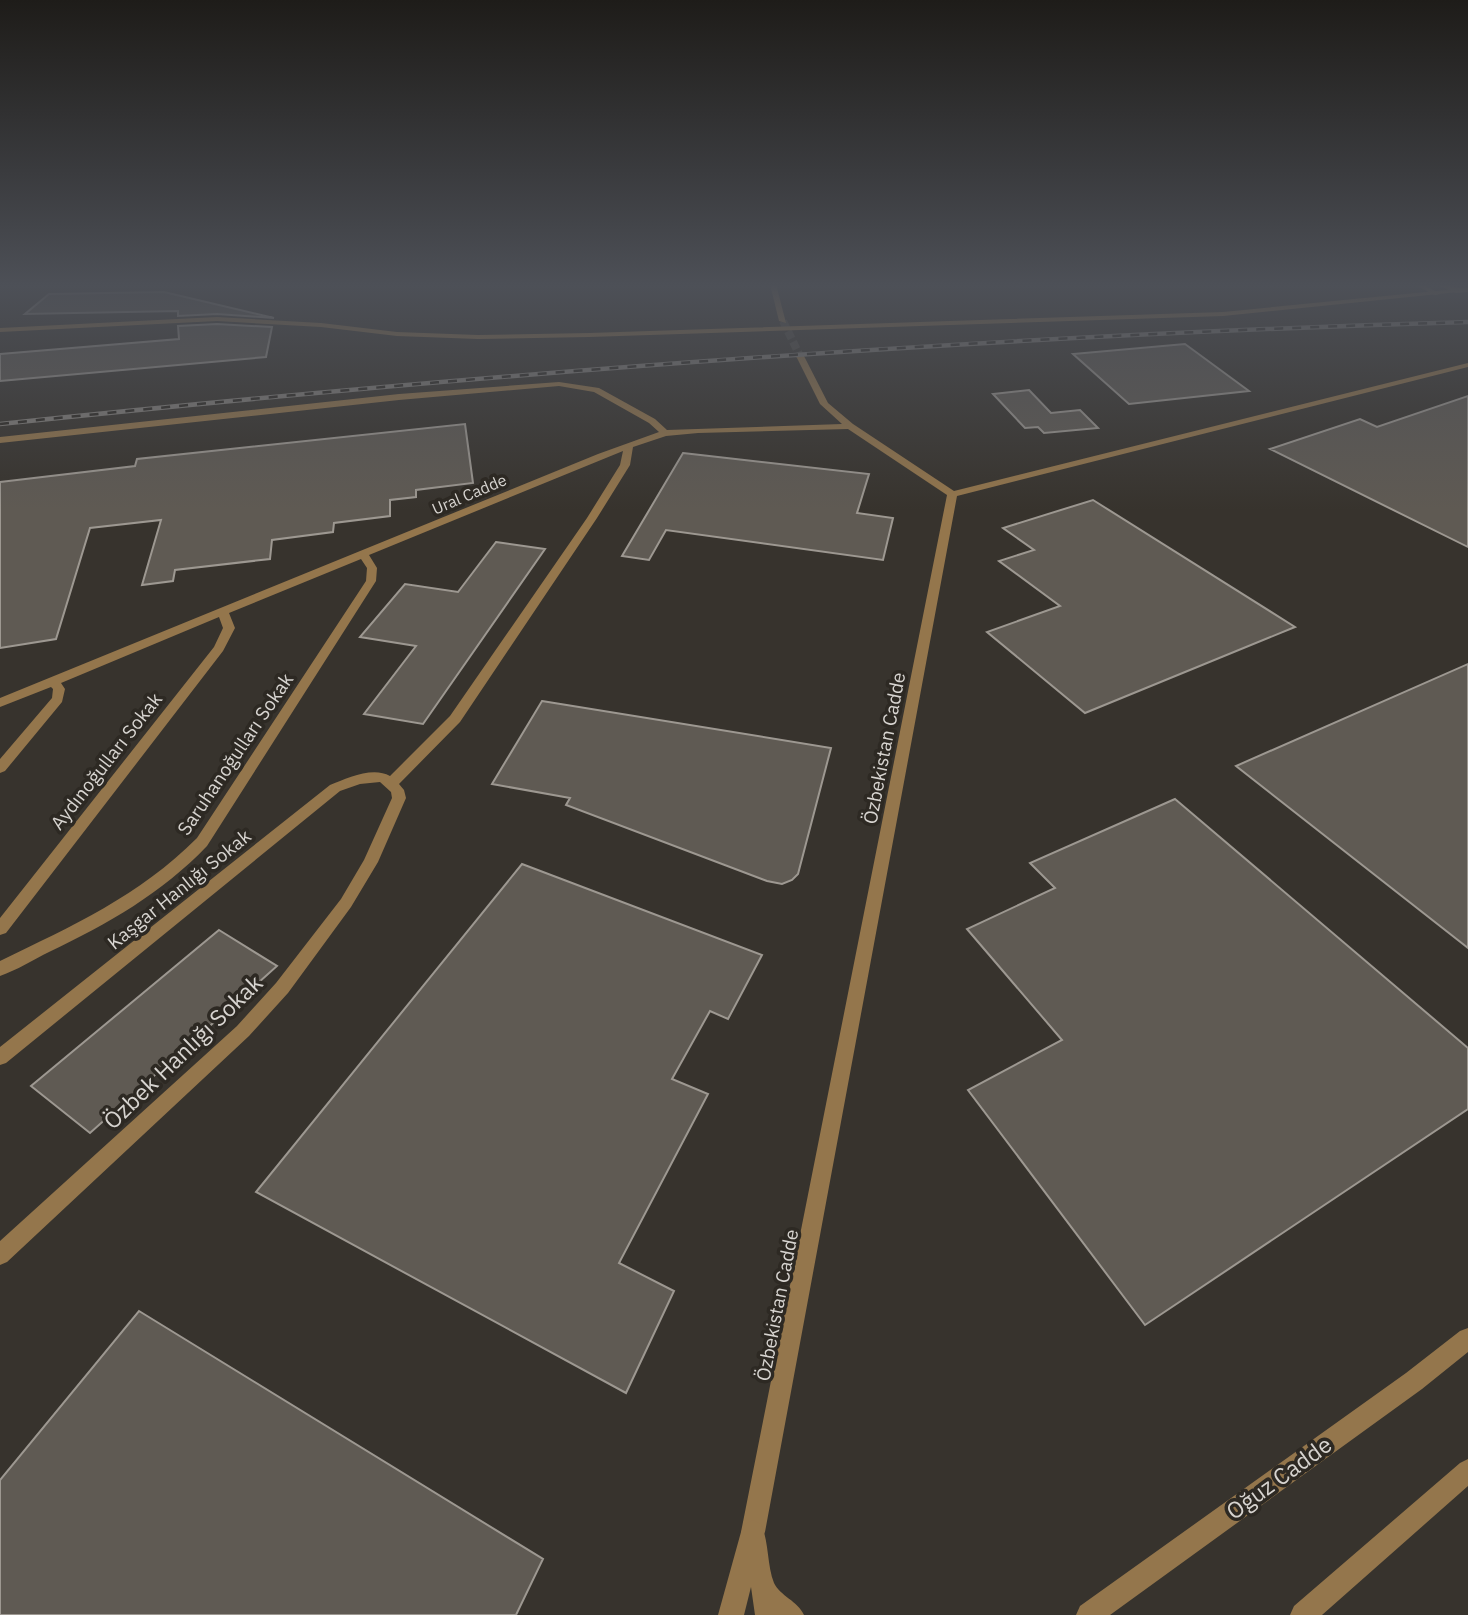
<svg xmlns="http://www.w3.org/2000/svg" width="1468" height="1615" viewBox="0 0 1468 1615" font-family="'IBM Plex Sans',sans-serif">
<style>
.building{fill:#5f5a53;stroke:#9d9891;stroke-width:2}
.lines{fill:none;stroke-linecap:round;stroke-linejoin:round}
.minor-tunnel{stroke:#4f4b45;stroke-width:8;stroke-dasharray:8 3.5;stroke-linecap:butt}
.minor{fill:#94764c;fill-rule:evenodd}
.tertiary{fill:#94764c;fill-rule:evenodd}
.rail-casing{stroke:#84807b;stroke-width:4.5}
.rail{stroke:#2d2923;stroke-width:2.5;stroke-dasharray:9;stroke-linecap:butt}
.labels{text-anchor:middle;stroke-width:7;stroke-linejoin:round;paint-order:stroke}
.far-street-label{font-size:16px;fill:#d7d4d0;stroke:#2d2923}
.street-label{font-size:19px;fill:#d7d4d0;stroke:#2d2923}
.near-street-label{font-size:23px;fill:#d7d4d0;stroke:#2d2923}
</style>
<rect width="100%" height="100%" fill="#37332d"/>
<!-- building -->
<path class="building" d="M164,292l110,26 -57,-4 -39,2v-5l-153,3 24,-20z
M217,324l55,3 -6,30 -266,24v-27l179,-15 -1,-13z
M1185,344l64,47 -120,13 -56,-50z
M1029,390l22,23 29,-3 18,18 -54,5 -6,-6 -13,1 -32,-34z
M1468,396v151l-198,-98 90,-30 17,8z
M465,424l8,59 -57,7v7l-26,3v16l-56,7 -1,9 -61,8 -2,19 -95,11 -2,11 -31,4 19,-65 -71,8 -34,111 -56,9v-166l135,-16 2,-7z
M683,453l186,21 -12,39 36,5 -10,42 -217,-30 -17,30 -27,-4z
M1093,500l202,127 -210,86 -98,-81 73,-26 -61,-45 35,-11 -31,-22z
M496,542l49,7 -122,175 -59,-10 52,-68 -56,-9 45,-53 53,8z
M1468,664v284l-232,-182z
M542,701l289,47 -33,126 -6,6 -10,4 -15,-3 -201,-76 4,-7 -78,-14z
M1175,799l293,249v61l-323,216 -177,-235 94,-50 -95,-111 88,-41 -25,-25z
M522,864l240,91 -34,64 -18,-8 -38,68 36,15 -89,169 55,28 -48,102 -370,-201z
M219,930l58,36 -187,167 -59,-47z
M139,1311l404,248 -27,56h-516v-135z"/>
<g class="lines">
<!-- minor-tunnel -->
<path class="minor-tunnel" d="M783,321l17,35"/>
<!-- minor -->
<path class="minor" d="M770,284h6l10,39 -7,-2z
M1456,289l2,3 -235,24 -634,21 -111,2 -81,-3 -76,-9 -104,-6 -217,11v-4l217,-11 104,6 76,9 81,3 111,-2 634,-21z
M800,354l4,2 24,47 25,21 101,67 514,-128v4l-511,129 -192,1036 -4,8 -8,4 -8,-4 -4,-8 206,-1037 -99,-66 -150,4 -32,3 -33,11 -3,18 -33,53 -137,204 -61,62 5,6 2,8 -28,64 -27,45 -63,86 -39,43 -242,226 -7,3v-24l237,-215 39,-43 65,-84 23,-39 28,-62 -1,-6 -11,-10 -20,2 -20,7 -334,272 -6,2v-18l330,-262c17,-7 43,-19 60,-9l60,-60 137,-198 33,-53 3,-14 -254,104 8,13 -1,13 -169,265c-45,47 -99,78 -158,106 -16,8 -32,18 -49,24v-15c72,-35 139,-65 197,-123l169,-257 1,-13 -6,-9 -132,54 6,15 -12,23 -217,282 -6,2v-17l214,-271 9,-19 -4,-11 -158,66 4,6 -3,13 -57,69 -5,2v-14l52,-61 1,-9 -2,-2 -51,20v-9l598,-244 61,-22 -10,-9 -55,-31 -35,-6 -160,14 -399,43v-6l399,-43 160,-12 40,6 56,31 12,11 175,-6 -22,-20 -24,-48z"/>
<!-- tertiary -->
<path class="tertiary" d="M1413,284h9l19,10 -6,1z
M1435,284c12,0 21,5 33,4v4l-12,1z
M1468,1328v24l-46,37 -312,226h-34l4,-9 326,-233 54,-42z
M1468,1459v27l-146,129h-32l4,-9 166,-143z
M753,1520l8,4c8,17 6,42 13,59 6,13 24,18 30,32h-49l-4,-28 -7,28h-26l23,-83 4,-8z"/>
<defs>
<path id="rail" d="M0,424c488,-51 977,-88 1468,-102"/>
</defs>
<!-- rail casing -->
<use href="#rail" class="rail-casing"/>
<!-- rail -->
<use href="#rail" class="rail"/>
</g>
<!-- sky -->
<linearGradient id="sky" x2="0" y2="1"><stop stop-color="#1e1c19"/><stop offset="0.56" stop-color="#4d5057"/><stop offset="1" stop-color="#4d5057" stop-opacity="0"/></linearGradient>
<rect width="1468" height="510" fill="url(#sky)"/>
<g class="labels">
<!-- far-street labels -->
<g class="far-street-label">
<text transform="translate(469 494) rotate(-23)" y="6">Ural Cadde</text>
</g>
<!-- street labels -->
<g class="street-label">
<text transform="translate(884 748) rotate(-79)" y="7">Özbekistan Cadde</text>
<text transform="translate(235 754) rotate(-56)" y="7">Saruhanoğulları Sokak</text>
<text transform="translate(106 761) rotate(-52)" y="7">Aydınoğulları Sokak</text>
<text transform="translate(179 889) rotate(-39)" y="7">Kaşgar Hanlığı Sokak</text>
<text transform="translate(777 1305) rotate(-79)" y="7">Özbekistan Cadde</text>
</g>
<!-- near-street labels -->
<g class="near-street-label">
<text transform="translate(183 1052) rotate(-44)" y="8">Özbek Hanlığı Sokak</text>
<text transform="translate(1279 1478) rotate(-36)" y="8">Oğuz Cadde</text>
</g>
</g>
</svg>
